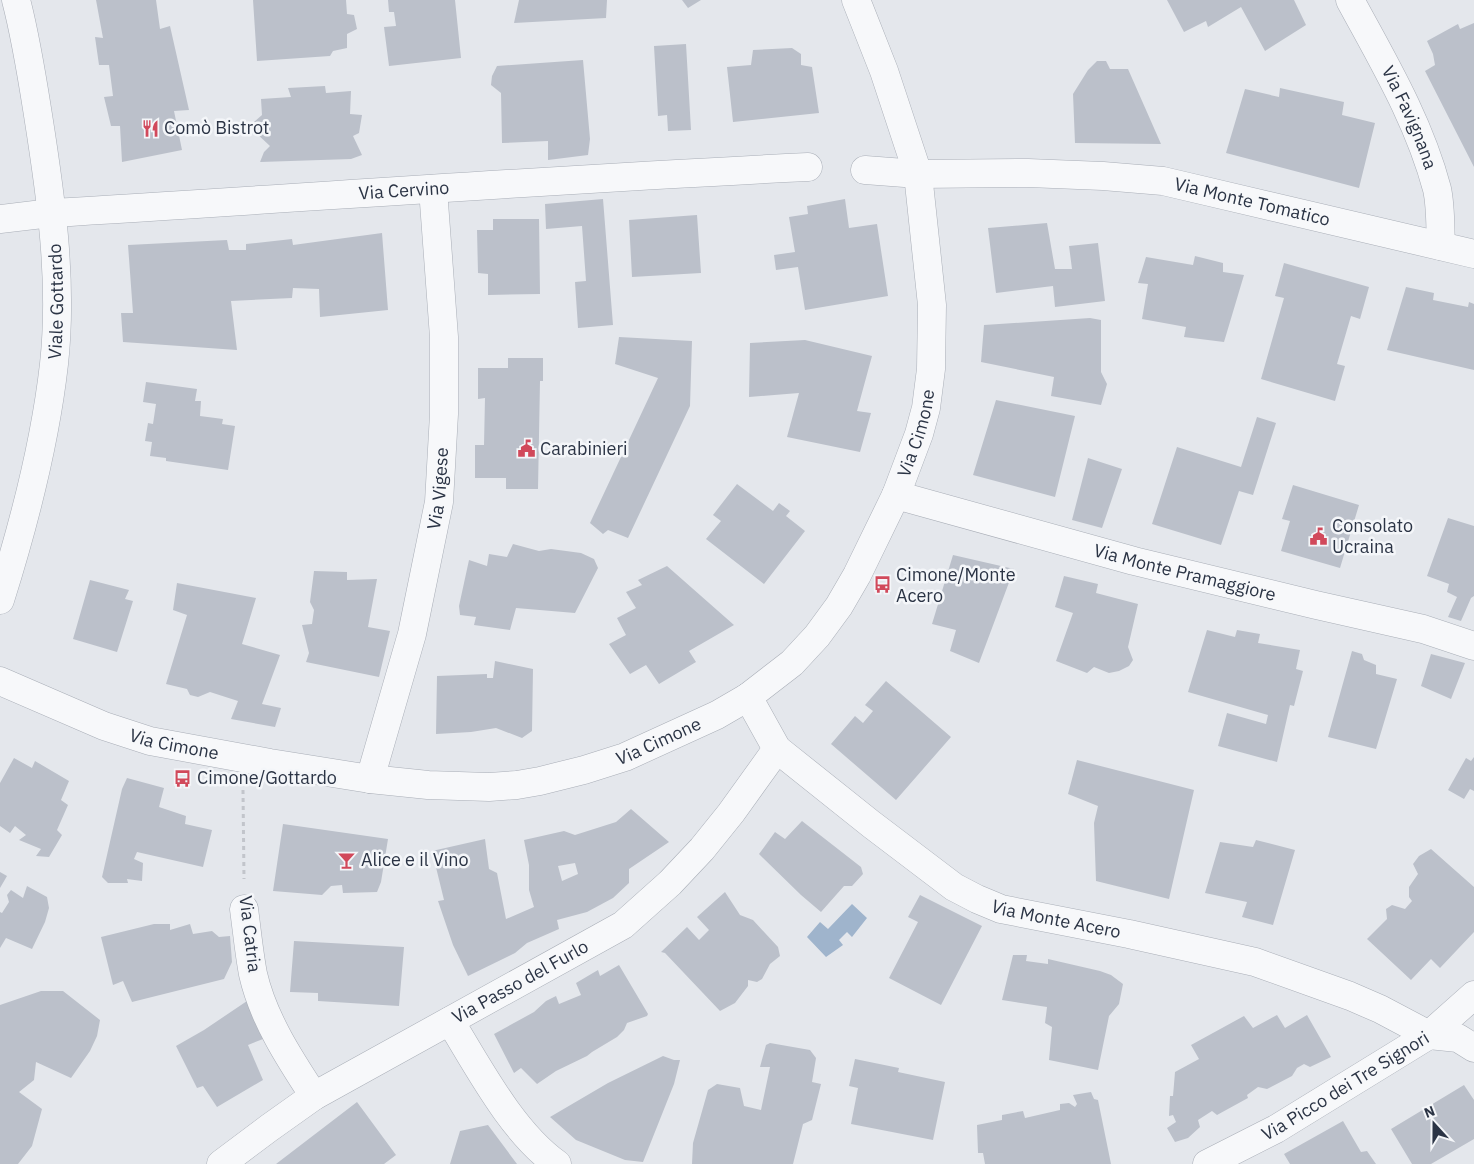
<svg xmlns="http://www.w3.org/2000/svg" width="1474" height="1164" viewBox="0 0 1474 1164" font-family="'IBM Plex Sans',sans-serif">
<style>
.water{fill:#9fb4cc}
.building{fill:#bbc0ca;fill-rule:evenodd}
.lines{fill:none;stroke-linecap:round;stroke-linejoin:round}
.minor-casing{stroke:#a9aeb7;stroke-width:29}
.path{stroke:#c2c5cb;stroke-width:3;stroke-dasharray:4 4;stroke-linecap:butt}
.minor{stroke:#f7f8fa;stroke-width:28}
.labels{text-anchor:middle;stroke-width:5;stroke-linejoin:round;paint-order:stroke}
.street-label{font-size:18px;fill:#2b3445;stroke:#f4f6f9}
.poi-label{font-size:18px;fill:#2b3445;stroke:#f4f6f9;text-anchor:start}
</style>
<rect width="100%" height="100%" fill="#e4e7ec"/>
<!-- water -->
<path class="water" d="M852,904l15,14 -15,19 -5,-5 -8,8 4,5 -17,12 -19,-20 13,-15 8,7z"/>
<!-- building -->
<path class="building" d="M96,0h60l4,29 10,-3 19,84 -15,1 8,39 -60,12 -2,-36h-9l-7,-29 9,-1 -4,-31h-10l-4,-28 8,1z
M253,0h93l1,14 7,1 3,14 -10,5v14l-14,3 -3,5 -73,5z
M388,0h67l6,58 -72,8 -5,-39 12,-1 -2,-14h-5z
M519,0h88l-1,18 -92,5z
M682,0h19l-13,8z
M1167,0h127l12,25 -41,26 -24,-44 -33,20 -2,-6 -22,11z
M1474,23v144l-49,-96 10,-6 -2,-11 -6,-13 31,-17 2,5z
M686,44l5,86 -23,1 -1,-16 -9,1 -4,-70z
M792,48l9,6v11l11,2 7,46 -86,9 -6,-55 24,-2 2,-15z
M583,60l7,79 -2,16 -40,5v-19l-46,2 -1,-50 -10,-8 1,-9 5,-10z
M1097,61h9l4,8h18l33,75 -86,-1 -2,-49 15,-24z
M325,86l1,7 25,-2 -1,23 12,1 -3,18 -6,3 9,19 -11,4 -91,3 4,-10 6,-6 -15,-14 -1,-10 8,-7 -1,-16 30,-2 -3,-9z
M1280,88l64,14 -2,13 33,8 -16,65 -133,-35 19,-64 34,8z
M603,199l10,126 -35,3 -3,-46 11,-1 -4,-55 -36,3 -1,-25z
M845,199l4,29 28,-4 11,72 -83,14 -7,-43 -22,3 -2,-15 21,-3 -6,-35 19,-3 -1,-8z
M697,215l4,58 -69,4 -3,-57z
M493,219h46l1,75 -52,1v-21l-10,-1 -1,-43h16z
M1047,223l8,46h17l-3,-23 29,-3 7,58 -50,6 -2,-21 -57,7 -8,-65z
M382,233l6,77 -68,7 -1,-28 -26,-1 -1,10 -61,3 6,49 -114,-8 -2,-29h12l-5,-68 99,-5 2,10h17v-6l46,-5 1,6z
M1195,256l28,7v9l21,3 -20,67 -40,-5 2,-10 -44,-8 6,-35 -10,-1 8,-26 47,8z
M1284,263l85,24 -9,32 -9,-3 -14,48 8,2 -10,35 -74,-22 23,-81 -9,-2z
M1406,287l28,6 -1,7 35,7 1,-5 5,2v66l-87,-20z
M1090,318l11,2v52l6,12 -6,21 -50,-9 3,-19 -73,-15 3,-37z
M619,337l73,4 -2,65 -62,132 -20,-8 -5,4 -13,-11 68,-145 -43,-14z
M805,340l67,16 -15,55 14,2 -11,39 -73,-15 12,-44 -50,4 1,-54z
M508,358h35v23h-3l-2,108h-32v-11h-31v-33h9l1,-47 -7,1v-31h30z
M146,382l51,7 -2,12h6l-1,15 23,3 -1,5 13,2 -7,44 -62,-9v-3l-16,-2 2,-14 -7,-1 3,-18 5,1 3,-20 -13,-2z
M996,400l79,16 -20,81 -82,-22z
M1257,417l19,6 -23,72 -14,-4 -18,54 -69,-21 25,-77 64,20z
M1088,458l34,11 -20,59 -30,-8z
M737,484l36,27 6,-8 11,8 -4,5 19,15 -41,53 -58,-45 15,-18 -8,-6z
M1293,485l66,20 -19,63 -59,-17 9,-30 -8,-2z
M1448,518l26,8v70l-3,2 -10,23 -13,-4 9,-20 -10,-5 2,-8 -22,-8z
M513,544l26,7 12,-2 30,4 13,6 4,9 -23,45 -59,-5 -6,22 -36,-5 2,-8 -16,-2 -1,-9 10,-46 18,6 2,-12 18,3z
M953,555l61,14 -35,94 -29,-12 6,-21 -24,-6z
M667,566l67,59 -45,26 7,11 -37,22 -13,-19 -16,9 -21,-30 17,-9 -9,-17 19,-10 -10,-16 16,-7 -4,-5z
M314,571l33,1v8l30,-1 -9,48 22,4 -11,46 -73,-15 3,-9 -7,-28 10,-1 2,-14 -4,-8z
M1064,576l34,8 -2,9 42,11 -10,43 5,13 -4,6 -10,5 -10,2 -15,-6 -7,6 -31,-12 17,-48 -18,-6z
M90,580l39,10 -4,9 8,2 -16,51 -44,-13z
M177,583l79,15 -14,46 38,11 -18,49 19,4 -6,19 -44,-8 7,-18 -28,-9 -12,5 -8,-2 -3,-6 -21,-5 21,-69 -14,-5z
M1207,630l28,7 2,-7 23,4 -2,9 42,7 -4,19 7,2 -9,35 -4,-1 -13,57 -59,-16 9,-33 39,11 2,-9 -80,-23z
M1352,651l10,3 2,6 12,5v9l21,5 -21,70 -48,-12z
M1431,654l34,9 -14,36 -30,-13z
M495,661l38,8 -1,62 -10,7 -26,-10 -25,4 -35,2 1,-58 50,-2v4h6z
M886,681l65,56 -55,63 -65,-56 24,-28 8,7 10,-12 -8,-6z
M1474,757v34l-4,-2 -6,10 -16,-9 18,-32 5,3z
M14,758l18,10 3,-7 34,20 -8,19 7,5 -11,25 5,5 -13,22 -13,-1 5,-7 -22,-9 7,-5 -11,-9 -5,7 -10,-7v-43z
M1077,760l117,30 -25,109 -73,-18 -2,-58 4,-17 -30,-12z
M127,778l37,10 -5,19 27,9 -1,8 27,6 -9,37 -66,-15 -3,7 9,4 -1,18 -15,-2 1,4h-20l-6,-6 20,-88z
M631,809l38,33 -40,27v14l-16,15 -26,14 -30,8 2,9 -32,14 -12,10 -47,23 -15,-31 -15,-44 6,-1 -12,-49 53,-12 4,30 8,4 9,46 28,-12 -5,-17v-25l-5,-25 40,-9 11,4 41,-13zM575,863l3,11 -16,7 -4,-15z
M802,821l59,46 2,7 -11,12h-8l-23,26 -20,-17 -42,-41 16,-22 10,7z
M283,824l105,15 -7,43 -4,10 -34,1 -1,-8 -11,1 -9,9 -49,-4z
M1256,840l39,10 -22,75 -31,-8 5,-15 -42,-9 15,-51 33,5z
M1431,849l43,38v45l-34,36 -9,-9 -20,21 -44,-41 20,-20 -1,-10 6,-4 13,4 7,-8 -3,-4v-10l9,-13 -5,-10 6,-8z
M0,872l7,4 -7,12z
M27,886l20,11 2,11 -4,14 -13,27 -26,-11 -6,10v-36l2,1 7,-11 -2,-7 4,-5 12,8z
M725,892l15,23 13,5 25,27 2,9 -10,8 -8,15 -5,3 -9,-2v6l-13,17 -15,8 -55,-58 -4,-1 26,-25 12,13 10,-10 -12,-13z
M920,895l62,31 -41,79 -52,-27 29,-56 -10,-5z
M154,924h16v6l20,-6 3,10 19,-3 7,6 11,-1 2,26 -8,17 -92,23 -9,-21 -10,4 -12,-48z
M294,941l110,6 -5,59 -81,-5v-8l-28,-1z
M1013,955h14l-1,6 22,3v-5l52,12 11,4 12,9 -4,20 -10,12 -11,54 -49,-10 3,-33 -7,-4 2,-16 -45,-7z
M619,965l29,49 -1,2 -20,7 -3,7 -7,7 -25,15 -5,4 -31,15 -19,13 -16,-16 -7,5 -20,-39 40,-22 12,-11 10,-5 3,8 22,-9 -5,-12 22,-13 2,6z
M41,991h22l37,29 -3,16 -7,15 -19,27 -35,-16 -2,18 -15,12 23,17 -10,37 -14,18h-18v-159z
M247,1001l16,38 -15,6 15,35 -46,27 -14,-21 -6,2 -21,-42 28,-16z
M1277,1015l8,13 22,-13 24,42 -21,10 -6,-3 -7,4 -5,8 -25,13 -9,-2 -11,8 1,3 -31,17 -5,-4 -14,9 2,7 -12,11 -13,4 -8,-14 9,-6 -3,-7 -4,1 1,-20h3l2,-24 24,-13 -8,-14 53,-29 9,12z
M770,1043l40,7 6,8 -4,24 9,2 -9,36 -9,4 -10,40h-101l1,-21 15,-53 9,-6 23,4 4,18 17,4 9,-43h-10l6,-22z
M663,1056l11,4h6l-6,24 -31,78 -18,-2 -49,-20 -26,-23 58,-34z
M855,1059l44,9 -1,4 47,10 -12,58 -82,-16 7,-36 -9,-2z
M1464,1085l10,15v39l-43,25h-19l-21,-35z
M1091,1092l3,7 4,1 13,64h-126l-2,-11h-5l-1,-28 25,-5v-5l21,-4 2,7 35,-8v-6l9,-1 6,4 2,-3 -4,-9z
M357,1102l39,53 -12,9h-108z
M1343,1121l18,31 6,-1 9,13h-86l-6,-10z
M488,1125l29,39h-67l10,-33z"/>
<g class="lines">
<defs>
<g id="minor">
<path id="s1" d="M1350,0c33,61 69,121 87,189 4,18 3,38 4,57"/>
<path id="s2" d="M865,170l53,4 110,-1 75,3 60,5 311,73"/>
<path id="s3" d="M0,219l51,-6c253,-15 505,-34 757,-46"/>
<path id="s4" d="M896,495l238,66 182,44 107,24 51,17"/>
<path id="s5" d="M0,600c24,-76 45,-156 54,-236 9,-82 -3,-167 -16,-249 -6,-38 -12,-77 -22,-115"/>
<path id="s6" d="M0,681l104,45 46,15 120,22 100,16 58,6 61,2 28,-2 23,-4 44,-11 41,-13 92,-42 31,-18 44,-34 25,-27 22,-30 18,-31 39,-80 23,-61 7,-26 5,-39 1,-64 -14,-131 -34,-103 -28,-71"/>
<path id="s7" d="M748,697l29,52 94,75 83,63 23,12 24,10 128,25 126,28 95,34 30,13 49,26 29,3 16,10"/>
<path id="s8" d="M370,779l42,-145 27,-132 5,-88v-77l-11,-148"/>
<path d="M244,909c3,22 5,44 9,65 10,44 36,84 61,122"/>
<path d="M450,1021c29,47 62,111 107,143"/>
<path id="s9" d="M221,1164l48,-36 45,-32 309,-171 47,-42 32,-34 29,-36 46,-64"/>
<path id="s10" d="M1207,1164l69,-35 153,-94 45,-40"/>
</g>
</defs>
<!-- minor casing -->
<use href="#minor" class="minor-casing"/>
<!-- path -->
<path class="path" d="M243,790l1,89"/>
<!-- minor -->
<use href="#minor" class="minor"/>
</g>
<!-- icons -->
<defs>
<symbol id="restaurant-bare" viewBox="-9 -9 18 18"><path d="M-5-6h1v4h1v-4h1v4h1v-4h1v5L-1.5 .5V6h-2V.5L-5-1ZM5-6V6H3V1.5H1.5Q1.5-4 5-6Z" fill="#d1495b" stroke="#f4f6f9" stroke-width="2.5" paint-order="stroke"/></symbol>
<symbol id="civic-bare" viewBox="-9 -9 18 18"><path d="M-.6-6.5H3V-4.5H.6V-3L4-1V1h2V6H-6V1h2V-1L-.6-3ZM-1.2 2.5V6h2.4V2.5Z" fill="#d1495b" stroke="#f4f6f9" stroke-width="2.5" paint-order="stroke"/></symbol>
<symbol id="bus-bare" viewBox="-9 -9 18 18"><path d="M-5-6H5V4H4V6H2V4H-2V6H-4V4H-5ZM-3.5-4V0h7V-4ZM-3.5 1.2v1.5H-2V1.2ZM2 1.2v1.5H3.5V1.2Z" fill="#d1495b" stroke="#f4f6f9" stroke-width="2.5" paint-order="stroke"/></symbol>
<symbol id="bar-bare" viewBox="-9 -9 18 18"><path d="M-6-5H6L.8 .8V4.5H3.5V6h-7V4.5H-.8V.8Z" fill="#d1495b" stroke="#f4f6f9" stroke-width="2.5" paint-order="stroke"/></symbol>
</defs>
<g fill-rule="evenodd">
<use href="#restaurant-bare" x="138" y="116" width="25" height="25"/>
<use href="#civic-bare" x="514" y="436" width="25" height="25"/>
<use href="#civic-bare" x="1306" y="524" width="25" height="25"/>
<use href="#bus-bare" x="870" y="572" width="25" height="25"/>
<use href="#bus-bare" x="170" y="766" width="25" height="25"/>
<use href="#bar-bare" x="334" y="848" width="25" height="25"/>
</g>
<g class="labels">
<!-- street labels -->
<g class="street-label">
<text dy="6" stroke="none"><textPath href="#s1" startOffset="132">Via Favignana</textPath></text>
<text dy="6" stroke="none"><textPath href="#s3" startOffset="405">Via Cervino</textPath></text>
<text dy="6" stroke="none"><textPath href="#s2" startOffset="390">Via Monte Tomatico</textPath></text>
<text dy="6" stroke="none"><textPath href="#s5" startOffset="305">Viale Gottardo</textPath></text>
<text dy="6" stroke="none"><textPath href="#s6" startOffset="1101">Via Cimone</textPath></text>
<text dy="6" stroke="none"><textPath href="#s8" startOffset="299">Via Vigese</textPath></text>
<text dy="6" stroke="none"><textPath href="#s4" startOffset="299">Via Monte Pramaggiore</textPath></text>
<text dy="6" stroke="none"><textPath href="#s6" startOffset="681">Via Cimone</textPath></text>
<text dy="6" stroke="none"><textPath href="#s6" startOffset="186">Via Cimone</textPath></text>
<text dy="6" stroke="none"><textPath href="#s7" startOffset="392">Via Monte Acero</textPath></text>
<text transform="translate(250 934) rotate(83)" y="6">Via Catria</text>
<text dy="6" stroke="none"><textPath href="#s9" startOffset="351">Via Passo del Furlo</textPath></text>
<text dy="6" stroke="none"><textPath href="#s10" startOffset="159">Via Picco dei Tre Signori</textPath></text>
</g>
<!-- poi labels -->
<g class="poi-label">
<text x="164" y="134">Comò Bistrot</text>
<text x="540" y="455">Carabinieri</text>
<text x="1332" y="532">Consolato<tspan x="1332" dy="21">Ucraina</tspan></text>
<text x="896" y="581">Cimone/Monte<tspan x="896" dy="21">Acero</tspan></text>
<text x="197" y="784">Cimone/Gottardo</text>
<text x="361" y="866">Alice e il Vino</text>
</g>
</g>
<!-- north arrow -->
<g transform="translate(1434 1124) rotate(339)" stroke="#f4f6f9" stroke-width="4" paint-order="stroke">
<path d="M0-4L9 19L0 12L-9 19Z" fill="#2b3445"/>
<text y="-8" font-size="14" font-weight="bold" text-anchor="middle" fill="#2b3445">N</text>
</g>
</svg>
